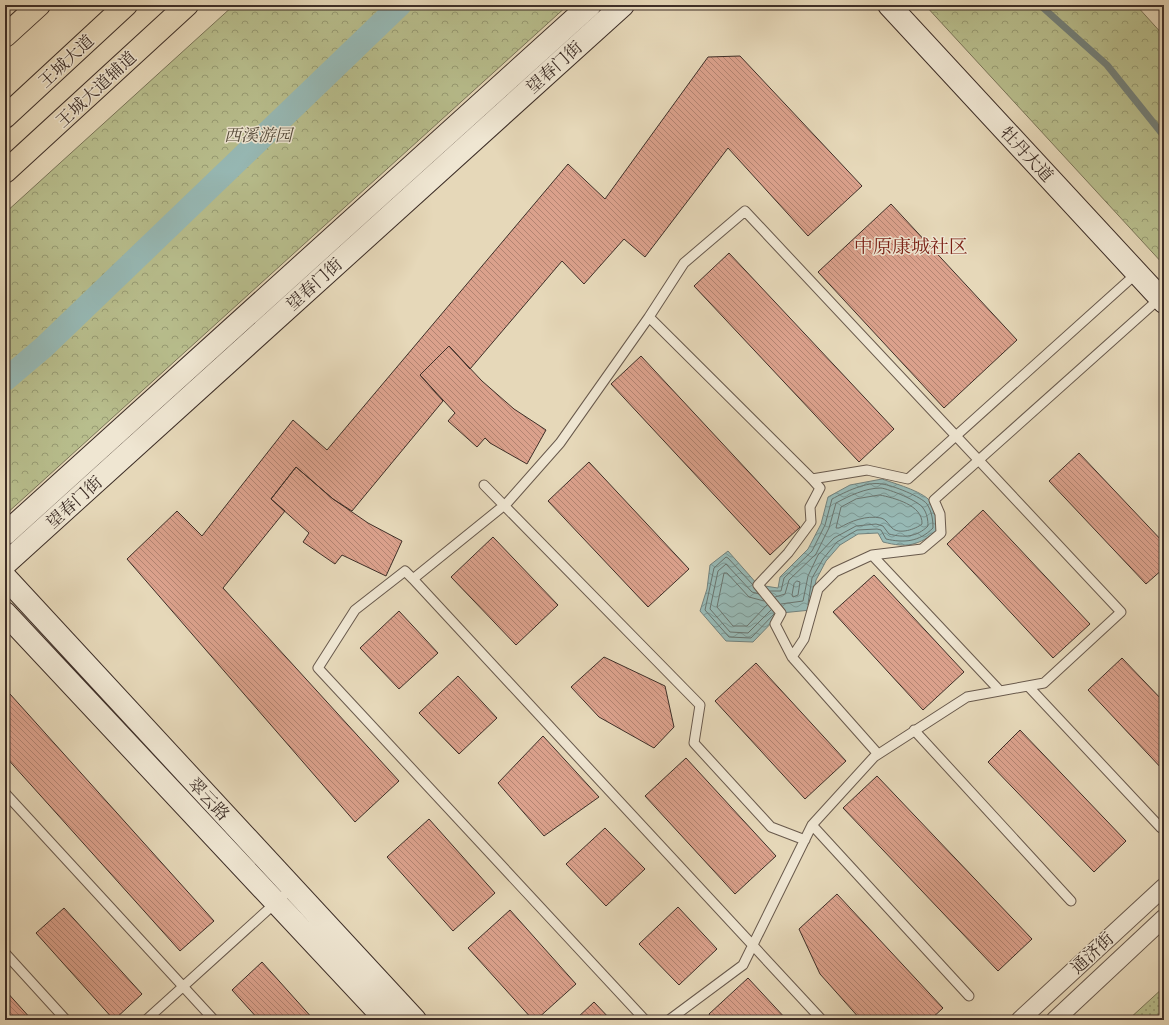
<svg xmlns="http://www.w3.org/2000/svg" width="1169" height="1025" viewBox="0 0 1169 1025" font-family="Cardo,'Noto Serif SC',serif">
<style>
.grass{fill:url(#grass-dots);stroke:#7b765a}
.forest{fill:url(#forest-crowns);stroke:#7b765a}
.water{fill:url(#water-waves);stroke:#73827d}
.lines{fill:none;stroke-linecap:round;stroke-linejoin:round}
.shore{stroke:#6a746e;stroke-width:1}
.stream{stroke:#73827d;stroke-width:7}
.canal{stroke:#97b9b5;stroke-width:23}
.building{fill:url(#building-back-hatch);stroke:#3e2f28}
.lane-casing{stroke:#68594c;stroke-width:11}
.street-casing{stroke:#68594c;stroke-width:19}
.secondary-casing{stroke:#3e2f28;stroke-width:24}
.primary-casing{stroke:#3e2f28;stroke-width:24}
.highway-casing{stroke:#3e2f28;stroke-width:24}
.lane{stroke:#efe6d2;stroke-width:9}
.street{stroke:#efe6d2;stroke-width:17}
.secondary{stroke:#efe6d2;stroke-width:22}
.primary{stroke:#e6d8b9;stroke-width:22}
.highway{stroke:#e6d8b9;stroke-width:22}
.labels{text-anchor:middle;stroke-width:3;stroke-linejoin:round;paint-order:stroke}
.street-label{font-size:17px;fill:#3e2f28;stroke:#efe6d2}
.park-label{font-size:17px;font-style:italic;fill:#564c3c;stroke:#efe6d2}
.quarter-label{font-size:19px;fill:#7a1f14;stroke:#efe6d2}
</style>
<defs>
<pattern id="grass-dots" width="8" height="8" patternUnits="userSpaceOnUse"><rect width="8" height="8" fill="#b8be8d"/><path d="M2 2h.1M6 6h.1" fill="none" stroke="#979b73" stroke-width="1.8" stroke-linecap="round"/></pattern>
<pattern id="forest-crowns" width="20" height="18" patternUnits="userSpaceOnUse"><rect width="20" height="18" fill="#b8be8d"/><path d="M2 6a3 3 0 1 1 6 0M12 15a3 3 0 1 1 6 0" fill="none" stroke="#979b73"/></pattern>
<pattern id="water-waves" width="16" height="10" patternUnits="userSpaceOnUse"><rect width="16" height="10" fill="#97b9b5"/><path d="M0 5q4-4 8 0t8 0" fill="none" stroke="#7d9793"/></pattern>
<pattern id="building-back-hatch" width="6" height="6" patternUnits="userSpaceOnUse"><rect width="6" height="6" fill="#dba18c"/><path d="M-1 5l2 2M0 0l6 6M5-1l2 2" fill="none" stroke="#b38472"/></pattern>
</defs>
<rect width="100%" height="100%" fill="#e6d8b9"/>
<filter id="stains"><feTurbulence type="fractalNoise" baseFrequency=".005" numOctaves="4"/><feColorMatrix values="0 0 0 0 .2 0 0 0 0 .09 0 0 0 0 .02 0 0 0 .5 -.17"/></filter>
<radialGradient id="worn" r=".72"><stop offset=".6" stop-color="#630" stop-opacity="0"/><stop offset="1" stop-color="#630" stop-opacity=".3"/></radialGradient>
<!-- grass -->
<path class="grass" d="M1164,987v33h-36z"/>
<!-- forest -->
<path class="forest" d="M234,5h334l-563,510v-302z
M925,5h211l28,31v229z"/>
<!-- water -->
<path class="water" d="M882,479c11,4 40,12 48,22 7,8 7,19 8,29 -20,16 -31,18 -55,12l-5,-9 -20,1 -18,11 -14,16 -10,19 -5,30 -30,3 -28,29 -27,-1 -26,-30 7,-22 3,-24 18,-14 30,34 20,3 2,-11 28,-28 13,-25 7,-27 22,-12z"/>
<g class="lines">
<!-- shore -->
<path class="shore" d="M880,495c14,3 43,10 42,29 -6,5 -23,11 -30,4 -4,-4 -5,-8 -11,-10 -15,-3 -30,3 -42,10h-3l5,-21 15,-8z
M797,581l3,1 -2,13 -5,2 -1,-2 2,-11z
M753,585l-25,-27 -2,-1 -12,11 -9,42 24,27 22,1 23,-24
M770,591h11l3,-13 28,-27 13,-26 7,-26c13,-7 35,-18 50,-15 10,1 40,13 45,20 5,8 6,16 6,24 -14,14 -29,15 -47,11l-5,-9 -4,-1 -20,1 -20,12 -14,17 -11,19 -4,26
M759,594l-7,-2 -26,-28 -8,7 -8,38 20,23 18,1 23,-23
M775,597l10,-3 4,-14 27,-26 13,-26 7,-25c13,-7 29,-15 45,-15 8,1 38,13 42,20 4,5 5,12 5,18 -11,11 -24,12 -39,8l-6,-8 -7,-2 -20,2 -22,12 -16,17 -10,21 -5,25 -22,3
M764,601l-15,-4 -22,-24h-3l-7,34 16,19h14l20,-21"/>
<!-- stream -->
<path class="stream" d="M1040,5l67,60 57,71"/>
<!-- canal -->
<path class="canal" d="M5,380l39,-33 356,-342"/>
</g>
<!-- building -->
<path class="building" d="M740,56l122,130 -54,50 -80,-88 -83,109 -21,-18 -40,45 -22,-23 -92,108 -21,-23 -29,29 23,26 -91,110 -19,-12 -37,-32 -25,32 14,12 -62,77 176,193 -44,41 -228,-263 50,-48 25,25 91,-116 34,30 241,-286 37,35 103,-142z
M891,204l126,136 -73,68 -126,-136z
M729,253l165,176 -35,33 -165,-176z
M449,346l33,35 32,28 32,21 -19,34 -37,-21 -5,-5 -8,9 -29,-26 7,-8 -35,-38z
M641,356l159,171 -30,28 -159,-171z
M1079,453l85,90v25l-18,16 -97,-103z
M589,462l100,107 -41,38 -100,-106z
M296,467l37,32 35,24 34,18 -16,35 -44,-21 -7,9 -32,-22 6,-9 -38,-34z
M983,510l107,114 -37,34 -106,-114z
M493,537l65,68 -42,40 -65,-68z
M874,575l90,97 -41,38 -90,-98z
M399,611l39,42 -39,36 -39,-41z
M604,657l61,29 9,41 -20,21 -55,-31 -28,-30z
M1122,658l42,44v69l-76,-81z
M756,663l90,98 -41,38 -90,-98z
M458,676l39,42 -38,36 -40,-41z
M10,694l204,227 -34,30 -175,-195v-57z
M1020,730l106,111 -32,31 -106,-110z
M543,736l56,61 -55,39 -46,-53z
M686,758l90,98 -41,38 -90,-98z
M877,776l155,163 -34,32 -155,-163z
M429,819l66,74 -42,38 -66,-74z
M605,828l40,41 -39,37 -40,-42z
M837,894l106,114 -13,12h-69l-41,-46 -21,-45z
M678,907l39,42 -38,36 -40,-41z
M64,908l78,86 -28,26 -78,-87z
M510,910l66,74 -40,36h-3l-65,-72z
M262,962l52,58h-55l-27,-30z
M748,978l39,42h-75l-3,-6z
M5,990l27,30h-27z
M594,1002l17,18h-36z"/>
<g class="lines">
<defs>
<path id="lane" d="M649,317l35,-54 61,-52 376,401 -77,71 -77,14 -93,60 -62,68 -69,140 -74,55
M812,479l8,9 -10,19 1,15 -23,31 -30,32 23,28 -6,11 17,33 12,-18 14,-50 17,-17 37,-17 50,-6 19,-16 -1,-19 -6,-14 226,-202
M484,485l216,220 -6,38 77,84 34,13
M872,555l128,136
M413,579l409,441
M792,657l86,97
M1028,686l133,142
M914,730l157,171
M5,793l209,227
M812,825l157,171
M5,953l61,67
M146,1020l146,-132
M645,1020l-327,-352 37,-58 50,-39 8,8 94,-76 53,-60 89,-126 163,162 55,-9 41,9 229,-206"/>
<path id="street" d="M1020,1020l144,-133
M1055,1020l109,-102"/>
<path id="secondary" d="M889,5l275,297
M5,534l585,-529
M5,564l618,-559
M5,577l410,443
M5,613l381,407"/>
<path id="primary" d="M5,172l182,-167"/>
<path id="highway" d="M5,36l34,-31
M5,117l121,-112"/>
</defs>
<!-- lane casing -->
<use href="#lane" class="lane-casing"/>
<!-- street casing -->
<use href="#street" class="street-casing"/>
<!-- secondary casing -->
<use href="#secondary" class="secondary-casing"/>
<!-- primary casing -->
<use href="#primary" class="primary-casing"/>
<!-- highway casing -->
<use href="#highway" class="highway-casing"/>
<!-- lane -->
<use href="#lane" class="lane"/>
<!-- street -->
<use href="#street" class="street"/>
<!-- secondary -->
<use href="#secondary" class="secondary"/>
<!-- primary -->
<use href="#primary" class="primary"/>
<!-- highway -->
<use href="#highway" class="highway"/>
</g>
<g class="labels">
<!-- street labels -->
<g class="street-label">
<text transform="translate(66 61) rotate(-43)" y="6">王城大道</text>
<text transform="translate(554 67) rotate(-42)" y="6">望春门街</text>
<text transform="translate(96 89) rotate(-43)" y="6">王城大道辅道</text>
<text transform="translate(1027 154) rotate(47)" y="6">牡丹大道</text>
<text transform="translate(314 284) rotate(-42)" y="6">望春门街</text>
<text transform="translate(74 502) rotate(-42)" y="6">望春门街</text>
<text transform="translate(209 799) rotate(47)" y="6">翠云路</text>
<text transform="translate(1092 953) rotate(-43)" y="6">通济街</text>
</g>
<!-- park labels -->
<g class="park-label">
<text x="258" y="141">西溪游园</text>
</g>
<!-- quarter labels -->
<g class="quarter-label">
<text x="911" y="253">中原康城社区</text>
</g>
</g>
<!-- margin -->
<rect width="1169" height="1025" fill="none" stroke="#e6d8b9" stroke-width="20"/>
<rect x="6" y="6" width="1157" height="1013" fill="none" stroke="#3e2f28" stroke-width="2"/>
<rect x="10" y="10" width="1149" height="1005" fill="none" stroke="#3e2f28"/>
<rect width="100%" height="100%" filter="url(#stains)"/>
<rect width="100%" height="100%" fill="url(#worn)"/>
</svg>
